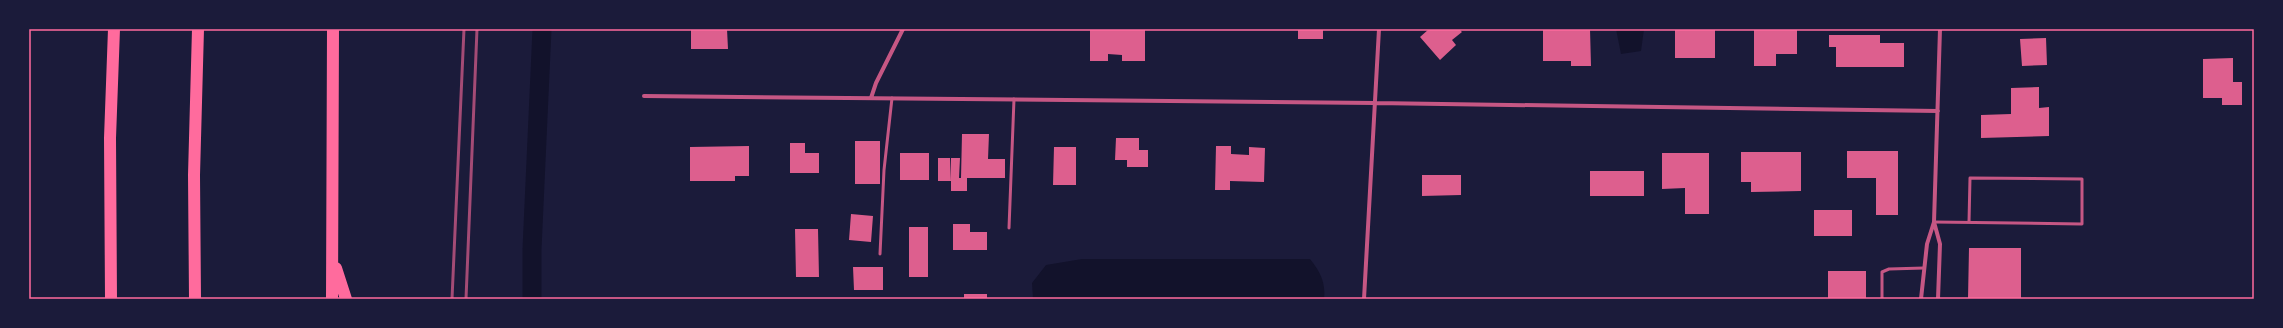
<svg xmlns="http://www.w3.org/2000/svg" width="2283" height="328" viewBox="0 0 2283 328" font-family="Manrope,sans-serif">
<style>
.water{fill:#12122b}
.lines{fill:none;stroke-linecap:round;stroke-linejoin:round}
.canal{stroke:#12122b;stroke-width:19}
.building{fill:#dd5f8e}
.service{stroke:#c65784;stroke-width:3}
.minor{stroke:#c65784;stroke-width:4}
.motorway{stroke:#ff6b9d;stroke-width:12}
.rail{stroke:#a44b75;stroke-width:3}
.neatline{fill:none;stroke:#ff6b9d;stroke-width:1.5}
</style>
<rect width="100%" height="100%" fill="#1b1b3a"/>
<!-- water -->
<path class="water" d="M1616,29h28l-3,22 -20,3z
M1082,259h228c10,12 16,24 14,40h-291l-1,-16 14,-18z"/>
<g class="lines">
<!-- canal -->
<path class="canal" d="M532,299v-50l10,-220"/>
</g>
<!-- building -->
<path class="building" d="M691,29h36l1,20h-37z
M1090,29h55v32h-23v-6l-14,-1v7h-18z
M1298,29h25v10h-25z
M1429,29h30l3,3 -10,8 4,5 -16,15 -20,-23z
M1543,29h47l1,37h-20v-5h-28z
M1675,29h40v29h-40z
M1754,29h43v25h-21v12h-22z
M1829,35h51v8h24v24h-68v-20h-7z
M2046,38l1,27 -25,1 -2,-27z
M2233,58v24h9v23h-20v-7h-19v-39z
M2039,87v21l10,-1v29l-68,2v-23l30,-1v-26z
M962,134h27l-1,25h17v19h-38v13h-16v-33h9l-1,20h2z
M1116,138h23v12h9v17h-21v-7h-12z
M855,141h25v43h-25z
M790,143h15v10h14v20h-29z
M749,146v30h-14v5h-45v-34z
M1216,146h15v8l18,1v-8l16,1 -1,34 -34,-1v9h-15z
M1054,147h22v38h-23z
M1847,151h51v64h-22v-37h-29z
M1741,152h60v39l-50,1v-10h-10z
M900,153h29v27h-29z
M1662,153h47v61h-24v-26l-23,1z
M938,158h12l1,23h-13z
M1590,171h54v25h-54z
M1422,175h39v20l-39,1z
M1814,210h38v26h-38z
M851,214l22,2 -2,26 -22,-2z
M953,224h17v8h17v18h-34z
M909,227h19v50h-19z
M795,229h23l1,48h-23z
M1969,248h52v51h-53z
M853,267h30v23h-29z
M1828,271h38v28h-38z
M964,294h23v5h-23z"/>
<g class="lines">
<!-- service -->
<path class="service" d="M1934,222l148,2v-45l-112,-1 -1,44
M1009,228l5,-129
M880,254l4,-84 8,-72
M1882,299v-27l7,-3 35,-1"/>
<!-- minor -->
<path class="minor" d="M644,96l731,7 563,8
M871,98l5,-15 27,-54
M1364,299l15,-270
M1921,299l6,-55 7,-22
M1938,299l2,-55 -6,-22 6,-193"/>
<!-- motorway -->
<path class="motorway" d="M336,268l10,31
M111,299l-1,-161 4,-109
M195,299l-1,-124 4,-146
M332,299l1,-270"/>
<!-- rail -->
<path class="rail" d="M452,299l12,-270
M466,299l11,-270"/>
</g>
<!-- border -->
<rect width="2283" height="328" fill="none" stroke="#1b1b3a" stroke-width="60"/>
<rect x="30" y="30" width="2223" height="268" class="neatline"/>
</svg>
